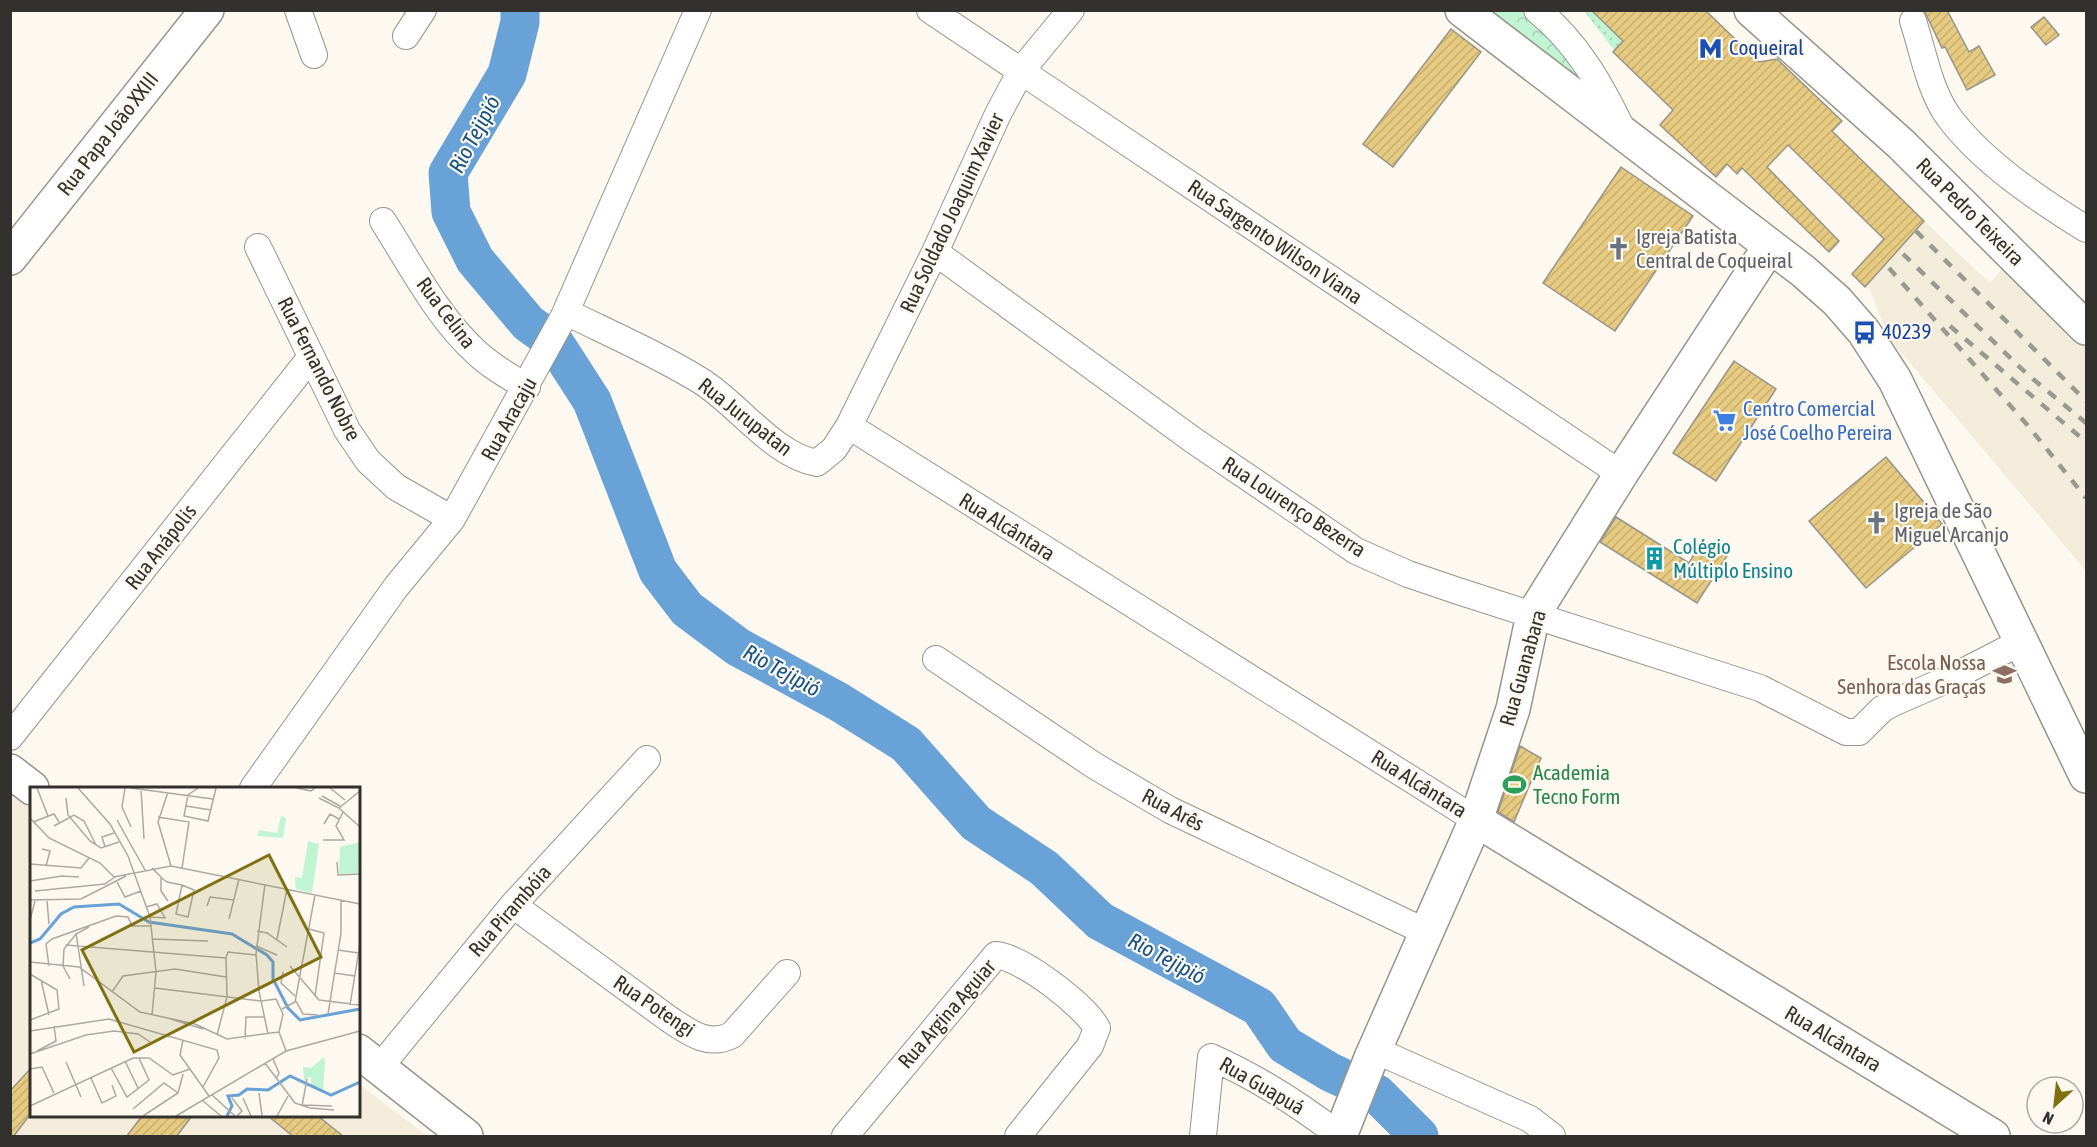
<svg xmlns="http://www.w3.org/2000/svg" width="2097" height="1147" viewBox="0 0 2097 1147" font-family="'Asap Condensed',sans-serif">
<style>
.built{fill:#f3ecdb}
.grass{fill:url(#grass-dots)}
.park{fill:url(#park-crowns)}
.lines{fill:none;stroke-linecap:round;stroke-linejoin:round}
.river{stroke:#69a2d7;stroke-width:39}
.building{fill:url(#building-hatch);stroke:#97948b;stroke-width:1.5}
.street-casing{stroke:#97948b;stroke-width:28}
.secondary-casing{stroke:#97948b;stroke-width:36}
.street{stroke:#fff;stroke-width:26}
.secondary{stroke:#fff;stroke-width:33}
.rail{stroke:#9a9891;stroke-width:4.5;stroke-dasharray:10 10;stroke-linecap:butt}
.labels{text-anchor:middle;stroke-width:4.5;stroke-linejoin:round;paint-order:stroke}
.transit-label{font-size:21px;fill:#164399;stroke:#fdf9f0;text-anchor:start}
.street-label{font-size:21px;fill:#32312d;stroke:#fdf9f0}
.worship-label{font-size:21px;fill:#5b616d;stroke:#fdf9f0;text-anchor:start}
.shop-label{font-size:21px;fill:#366cbe;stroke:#fdf9f0;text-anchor:start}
.culture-label{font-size:21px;fill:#0d838f;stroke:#fdf9f0;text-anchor:start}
.education-label{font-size:21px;fill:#785e54;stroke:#fdf9f0;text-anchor:end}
.leisure-label{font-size:21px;fill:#27864d;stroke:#fdf9f0;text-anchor:start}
.water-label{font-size:22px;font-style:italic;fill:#145385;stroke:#fdf9f0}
.inset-river{fill:none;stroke:#69a2d7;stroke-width:3}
.inset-road{fill:none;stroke:#aca9a2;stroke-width:1.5}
.view{fill:#7f7010;fill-opacity:0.15;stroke:#7f7010;stroke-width:3}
.inset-edge{fill:none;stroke:#32312d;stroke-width:3}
</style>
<defs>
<pattern id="grass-dots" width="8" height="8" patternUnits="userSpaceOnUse" patternTransform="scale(1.5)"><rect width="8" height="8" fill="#c0f4d2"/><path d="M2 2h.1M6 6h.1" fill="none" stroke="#a5d2b5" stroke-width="1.8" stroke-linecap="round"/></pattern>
<pattern id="park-crowns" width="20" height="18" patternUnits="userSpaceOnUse" patternTransform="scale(1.5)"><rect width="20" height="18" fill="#c0f4d2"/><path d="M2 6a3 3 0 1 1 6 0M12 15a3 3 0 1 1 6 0" fill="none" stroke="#a5d2b5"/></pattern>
<pattern id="building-hatch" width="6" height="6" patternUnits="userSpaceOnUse" patternTransform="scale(1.5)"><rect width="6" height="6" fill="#e6ca80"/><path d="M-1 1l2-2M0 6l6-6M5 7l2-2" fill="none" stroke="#c6ae6f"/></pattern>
</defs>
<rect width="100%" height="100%" fill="#fdf9f0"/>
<!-- built -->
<path class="built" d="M1924,221l66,62 13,-15 83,78v225l-198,-234 -20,-53z
M10,789l21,17 1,310h326l1,-32 68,52h-416z"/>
<!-- grass -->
<path class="grass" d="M1584,11h7l32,30 -9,9z"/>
<!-- park -->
<path class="park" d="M1480,11h51l63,77 -107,-71z"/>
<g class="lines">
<!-- river -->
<path class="river" d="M520,10v12l-13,52 -59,99 3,39 24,48 53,63 26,19 38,59 66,170 29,38 51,38 101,55 67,42 70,79 68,45 56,53 159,86 26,38 45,27 47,22 42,42"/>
</g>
<!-- building -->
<path class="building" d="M1591,10h114l54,52 18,-3 65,62 -10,10 92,90 -59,66 -13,-13 32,-35 -96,-94 -21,22 72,74 -10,11 -87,-84 -5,6 -10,-10 -11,13 -56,-52 13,-15 -60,-58 10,-11z
M1924,10h23l22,42 10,-6 16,29 -28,15 -22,-43 -3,1z
M2044,17l15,18 -13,10 -15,-18z
M1451,29l30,23 -88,115 -30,-23z
M1621,167l72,49 -78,115 -72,-48z
M1734,361l42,28 -60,92 -43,-28z
M1886,457l56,67 -76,64 -57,-67z
M1616,517l73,46 13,-23 25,16 -30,47 -97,-61z
M1520,746l21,12 -27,64 -16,-10z
M32,1067v45l-19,25h-3v-46z
M142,1116h50l-16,21h-50z
M268,1116h50l26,21h-50z"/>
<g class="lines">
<defs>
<path id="street" d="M298,10l16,45
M930,10l691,464
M1537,10c41,33 65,77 87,123
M1913,21c10,30 16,68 35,95 34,46 90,83 138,113
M406,36l17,-26
M383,221c28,44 55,97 94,132 15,14 33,24 50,34
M258,247l89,183 21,31 28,26 56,32
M935,252l258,188 163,111 52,23 50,17 302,97 86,44h13l23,-23 11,-6 62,-27 66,-34
M566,312c45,22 93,43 135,69 37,23 73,75 116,82l17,-14 15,-23 86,-174 63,-138 23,-43 50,-61
M849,426l627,394
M936,659l159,107 75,44 256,122
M10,737l301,-380
M253,788l143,-201 56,-68 112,-203 134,-306
M513,905l156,114c21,14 39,28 63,16l55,-62
M1375,1050l155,69 22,17
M379,1068l134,-163 134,-146
M845,1136l151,-181c27,3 88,50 101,73l-7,18 -72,90
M1203,1136l8,-79c47,21 89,48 129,79"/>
<path id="secondary" d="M1462,10l341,261 34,30 27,31 31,48 191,396
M1751,10l150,134 185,184
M10,258l197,-248
M10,771l22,17
M1476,820l517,316
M358,1051l108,85
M1340,1136l31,-78 105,-238 37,-111 20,-94 88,-141 149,-228"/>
</defs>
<!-- street casing -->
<use href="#street" class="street-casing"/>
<!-- secondary casing -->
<use href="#secondary" class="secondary-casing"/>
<!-- street -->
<use href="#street" class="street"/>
<!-- secondary -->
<use href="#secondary" class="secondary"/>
<!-- rail -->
<path class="rail" d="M1916,231l170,170
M1903,254l124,120 59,49
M1889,268l140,159 57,71
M1950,326l136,116"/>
</g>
<!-- icons -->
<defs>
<symbol id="metro-bare" viewBox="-9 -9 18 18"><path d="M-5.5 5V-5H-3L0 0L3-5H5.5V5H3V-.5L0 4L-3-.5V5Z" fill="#1a4fb4" stroke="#fdf9f0" stroke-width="2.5" paint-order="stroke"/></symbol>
<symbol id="church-bare" viewBox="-9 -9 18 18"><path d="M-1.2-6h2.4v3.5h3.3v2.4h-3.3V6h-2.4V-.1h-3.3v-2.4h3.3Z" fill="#6b7280" stroke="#fdf9f0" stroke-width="2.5" paint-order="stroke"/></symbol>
<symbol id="bus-bare" viewBox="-9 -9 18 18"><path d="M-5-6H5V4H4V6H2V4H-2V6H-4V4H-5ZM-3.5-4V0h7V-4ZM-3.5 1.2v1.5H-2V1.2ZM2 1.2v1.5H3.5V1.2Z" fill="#1a4fb4" stroke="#fdf9f0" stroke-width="2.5" paint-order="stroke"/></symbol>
<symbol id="supermarket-bare" viewBox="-9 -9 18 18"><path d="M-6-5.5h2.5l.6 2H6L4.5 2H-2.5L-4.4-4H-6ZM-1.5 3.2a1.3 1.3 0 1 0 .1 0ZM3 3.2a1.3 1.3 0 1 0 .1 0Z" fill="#3f7fe0" stroke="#fdf9f0" stroke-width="2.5" paint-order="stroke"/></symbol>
<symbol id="building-bare" viewBox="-9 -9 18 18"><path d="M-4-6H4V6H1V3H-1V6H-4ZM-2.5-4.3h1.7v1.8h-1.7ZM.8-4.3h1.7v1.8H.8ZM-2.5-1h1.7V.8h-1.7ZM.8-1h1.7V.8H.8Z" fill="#0f9aa8" stroke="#fdf9f0" stroke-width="2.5" paint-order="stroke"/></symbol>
<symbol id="school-bare" viewBox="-9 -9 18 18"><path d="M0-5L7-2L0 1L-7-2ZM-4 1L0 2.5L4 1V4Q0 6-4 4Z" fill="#8d6e63" stroke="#fdf9f0" stroke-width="2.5" paint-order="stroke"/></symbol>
<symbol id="stadium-bare" viewBox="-9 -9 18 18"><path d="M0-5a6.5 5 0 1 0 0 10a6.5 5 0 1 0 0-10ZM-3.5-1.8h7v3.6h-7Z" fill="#2e9e5b" stroke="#fdf9f0" stroke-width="2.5" paint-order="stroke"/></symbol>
</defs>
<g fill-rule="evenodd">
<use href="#metro-bare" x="1694" y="32" width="33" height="33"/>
<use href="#church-bare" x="1602" y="232" width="33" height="33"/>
<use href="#bus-bare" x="1848" y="316" width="33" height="33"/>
<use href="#supermarket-bare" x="1708" y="404" width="33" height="33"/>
<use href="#church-bare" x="1860" y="506" width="33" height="33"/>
<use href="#building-bare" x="1638" y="542" width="33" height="33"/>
<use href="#school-bare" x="1988" y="658" width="33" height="33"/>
<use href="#stadium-bare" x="1498" y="768" width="33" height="33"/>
</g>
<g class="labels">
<!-- transit labels -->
<g class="transit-label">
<text x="1729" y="55">Coqueiral</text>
<text x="1882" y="339">40239</text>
</g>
<!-- street labels -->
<g class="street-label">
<text transform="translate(108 134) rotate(-52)" y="7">Rua Papa João XXIII</text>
<text transform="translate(1970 212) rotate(45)" y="7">Rua Pedro Teixeira</text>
<text transform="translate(952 213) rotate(-65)" y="7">Rua Soldado Joaquim Xavier</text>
<text transform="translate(1275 242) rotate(34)" y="7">Rua Sargento Wilson Viana</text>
<text transform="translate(446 313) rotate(53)" y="7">Rua Celina</text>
<text transform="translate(319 369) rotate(63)" y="7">Rua Fernando Nobre</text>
<text transform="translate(745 417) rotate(38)" y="7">Rua Jurupatan</text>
<text transform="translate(509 419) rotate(-61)" y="7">Rua Aracaju</text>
<text transform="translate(1294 507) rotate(33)" y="7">Rua Lourenço Bezerra</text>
<text transform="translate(1007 527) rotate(32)" y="7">Rua Alcântara</text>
<text transform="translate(161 547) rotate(-52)" y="7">Rua Anápolis</text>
<text transform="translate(1523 668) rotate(-74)" y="7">Rua Guanabara</text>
<text transform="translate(1419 784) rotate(32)" y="7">Rua Alcântara</text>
<text transform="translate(1173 810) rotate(28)" y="7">Rua Arês</text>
<text transform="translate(510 911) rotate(-49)" y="7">Rua Pirambóia</text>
<text transform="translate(654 1006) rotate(34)" y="7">Rua Potengi</text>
<text transform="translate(947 1014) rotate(-49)" y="7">Rua Argina Aguiar</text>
<text transform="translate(1833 1039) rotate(31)" y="7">Rua Alcântara</text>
<text transform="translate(1262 1086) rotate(30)" y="7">Rua Guapuá</text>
</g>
<!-- worship labels -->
<g class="worship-label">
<text x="1636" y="244">Igreja Batista<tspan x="1636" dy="24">Central de Coqueiral</tspan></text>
<text x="1894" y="518">Igreja de São<tspan x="1894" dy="24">Miguel Arcanjo</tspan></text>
</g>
<!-- shop labels -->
<g class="shop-label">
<text x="1743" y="416">Centro Comercial<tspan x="1743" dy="24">José Coelho Pereira</tspan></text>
</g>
<!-- culture labels -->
<g class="culture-label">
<text x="1673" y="554">Colégio<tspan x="1673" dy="24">Múltiplo Ensino</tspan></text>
</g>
<!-- education labels -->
<g class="education-label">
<text x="1986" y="670">Escola Nossa<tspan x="1986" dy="24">Senhora das Graças</tspan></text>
</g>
<!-- leisure labels -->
<g class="leisure-label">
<text x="1533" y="780">Academia<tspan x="1533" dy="24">Tecno Form</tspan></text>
</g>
<!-- water labels -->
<g class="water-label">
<text transform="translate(474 134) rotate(-62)" y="8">Rio Tejipió</text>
<text transform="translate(782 670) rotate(29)" y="8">Rio Tejipió</text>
<text transform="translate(1167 958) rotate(28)" y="8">Rio Tejipió</text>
</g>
</g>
<!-- overview -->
<g transform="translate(30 787)">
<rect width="330" height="330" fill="#fdf9f0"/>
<path d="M251,29l5,2 -3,20 -26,-2 2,-6 18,3zM278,54l11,3 -7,49 -16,-4 -1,-8v-4l7,1zM330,55l-2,31 -19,1 1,-27zM294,270l1,6 -2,27 -12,-5v-9l-7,5 -1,-14 8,1z" fill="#c0f4d2"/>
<path class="inset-river" d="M0,156l10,-4 21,-25 13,-7 45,-3 30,18 83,12 35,21 6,7v17l15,29 12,12 60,-11M197,329l5,-10 -4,-10 11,-1 8,-6 21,1 22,-14 41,19 29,-13"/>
<path class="inset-road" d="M7,1l11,28M48,1l32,36 18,32 22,61 6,55 -4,43M95,1l-3,19 9,20M101,1l82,11M168,1l-10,7 -4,21 24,5 8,-33M267,1l14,3 4,-3M300,1l15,12M111,2l3,50M138,5l-10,30 13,44M292,9l18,10M36,11l2,17 22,26 11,7 18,-6M289,11l20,10 21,19M156,19l25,4M309,21l21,-17M128,30l31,5 -7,46M0,31l19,20 51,25 14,14 57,-11 189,38M87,33l28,50M3,35l21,-8 5,8M294,37l6,-10 9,5M24,39l20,-11 10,6 12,24M293,53h21l-8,-14 7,-14M75,60l-3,-10 12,-4M12,62l8,2 -4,15M307,75l1,13 22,-1M0,77l51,4 8,-10M122,81l11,11 4,3 15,3 12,5 -6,27 -12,-3 6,-29M131,91v13l7,10M0,94l32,-5 17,1M87,95l8,15 16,-6M235,97l-9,70 3,37 9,43M5,104l70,-7 10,-7M0,113l51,-1 45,-23M17,114l2,23M177,119l3,-9 24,3M116,120l11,-3 8,14 -15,-1M199,132l10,-40M0,133l5,-19M279,142l15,4 -9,63M227,144l10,2 20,14M46,146l8,53M122,152l56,2M247,152l10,-50M36,158l160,13M226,159l21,9M308,163l21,3M196,171l2,-6 28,3M0,175l49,5 61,45 55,12 32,15 52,-7M19,179l-3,-22 6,-5 64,-23 12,1 4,9h19M260,179l29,34 41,5M253,185l-2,11 14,13M304,186l21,3M0,187l27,16 2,19 -29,11M40,192l-7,-13 1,-17 12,-15 13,-7M11,193l8,35M125,201l106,13 15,-2 7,15 -4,18 7,19M82,205l11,-16 52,-7 51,8M266,214l7,13 15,1M320,218l10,-61M252,222l13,-7 20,-107M298,227l13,-81v-33M141,232l32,10M0,244l79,-12 108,31 2,8 -16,29M187,248l10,-38 -1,-39M215,252l1,-22h19M153,253l-3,15 29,41M7,264l19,-10 -2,-15M0,267l56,-19 28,-4 24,3 12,8M243,272l6,14 -3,6M95,274l13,27M36,275l15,35M235,276l30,40 15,5 24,2M81,281l16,29 22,-17 -10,-22M0,282l12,-2 12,26M61,291l11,25 14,-7 -4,-11M229,306l3,23M182,308l23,21M202,311l10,13 -5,5M213,311l8,18M173,314l18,15M273,318l29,1M0,319l103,-48h16l24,17 17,-6M272,319l5,-27M103,322l31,-26 14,10M113,329l35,-23 5,-19M146,329l110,-65 74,-20M247,329l11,-20"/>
<path class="view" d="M239,68l52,102 -187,95 -52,-102z"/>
<rect width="330" height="330" class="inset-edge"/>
</g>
<!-- border -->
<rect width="2097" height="1147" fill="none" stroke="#32312d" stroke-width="24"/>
<!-- north arrow -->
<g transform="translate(2055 1105) rotate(207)"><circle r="28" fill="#fdf9f0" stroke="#aca9a2" stroke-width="1.5"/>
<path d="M0-4.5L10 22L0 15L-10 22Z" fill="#7f7010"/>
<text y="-9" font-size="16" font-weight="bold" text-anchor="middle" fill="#32312d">N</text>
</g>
</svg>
